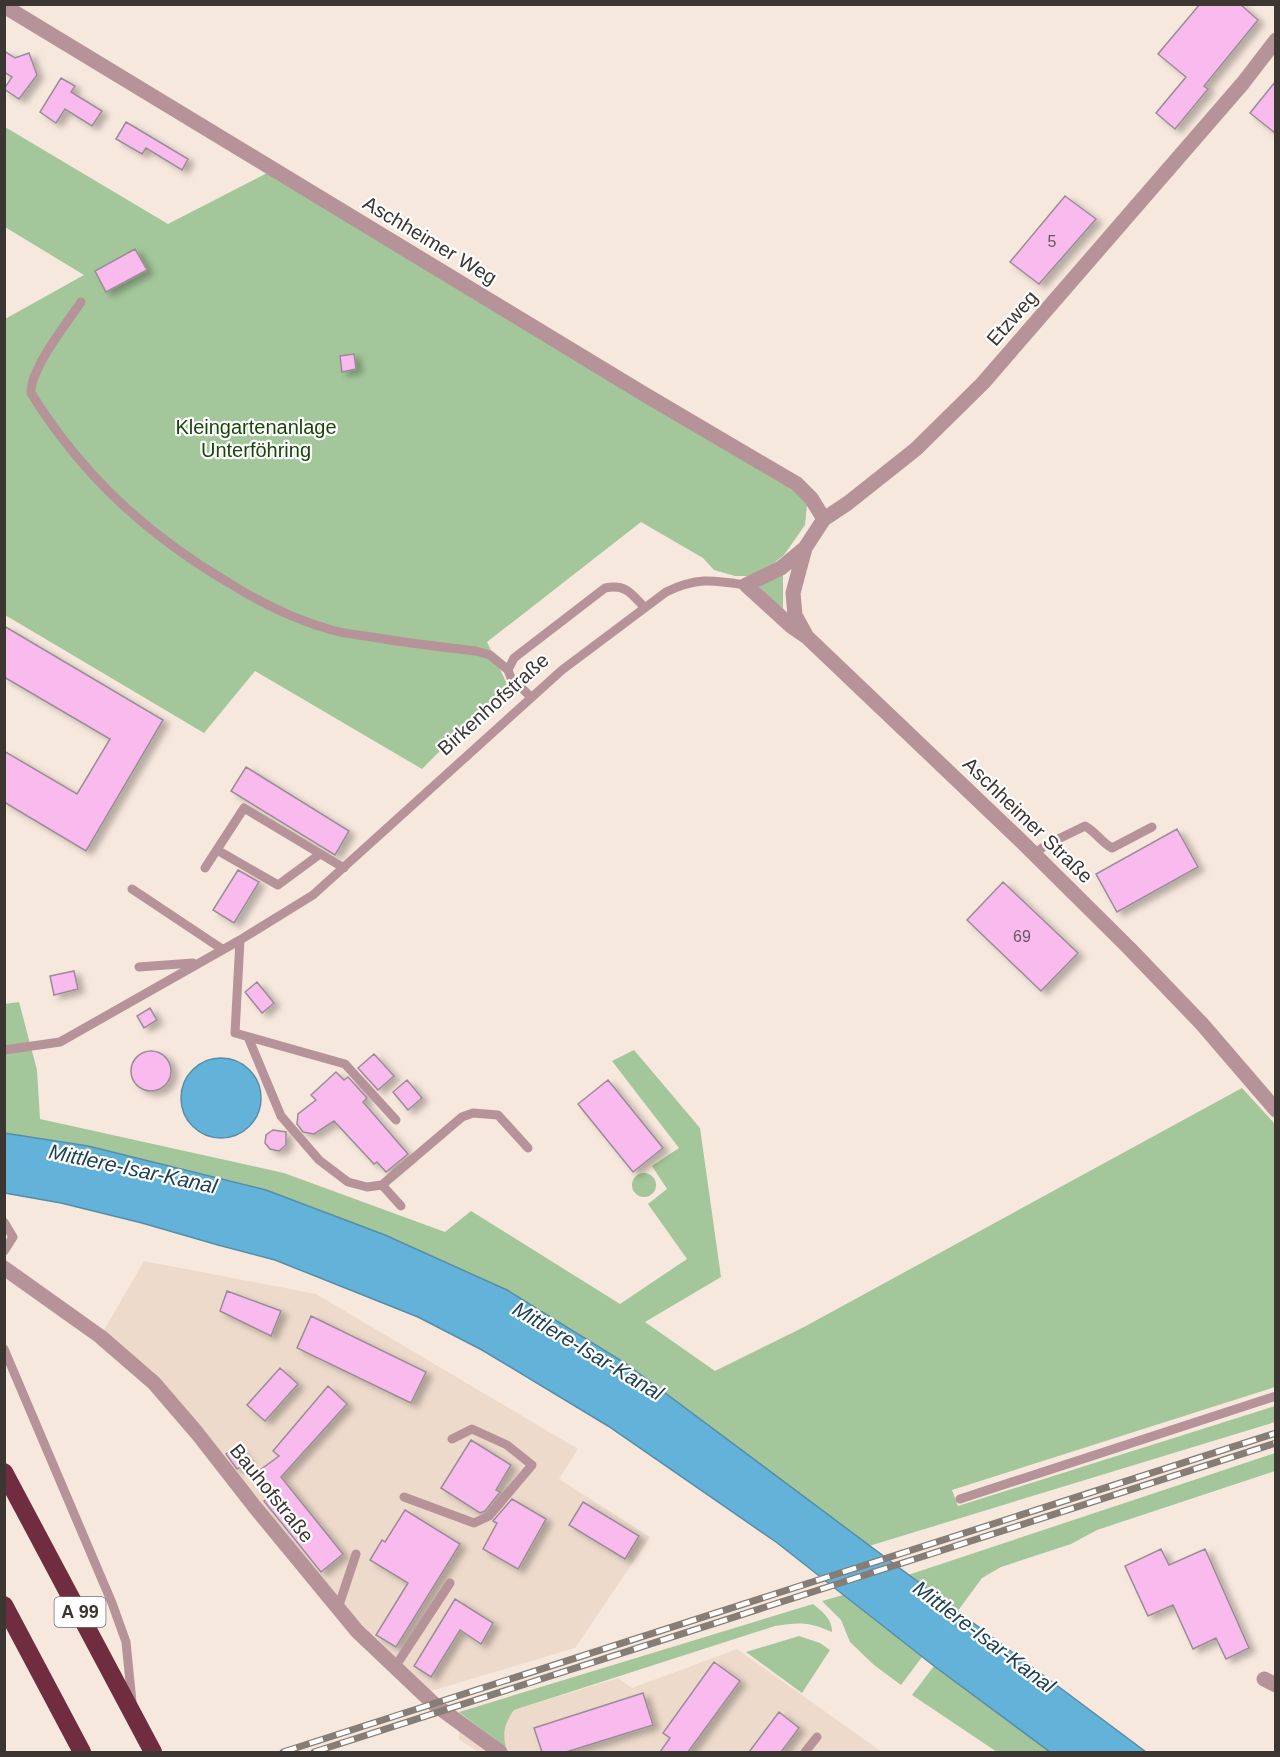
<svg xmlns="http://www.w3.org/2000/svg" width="1280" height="1757" viewBox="0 0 1280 1757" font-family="Helvetica,sans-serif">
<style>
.commercial{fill:#eddacb}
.green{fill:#a3c69a}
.water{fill:#62b2d9;stroke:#578da7;stroke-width:1.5}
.building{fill:#f9baed;stroke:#9a8c97;stroke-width:1.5;filter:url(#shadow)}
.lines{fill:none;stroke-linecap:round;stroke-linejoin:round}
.lane{stroke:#b69399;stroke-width:9}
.street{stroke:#b69399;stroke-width:15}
.highway{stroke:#702d3f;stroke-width:18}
.rail-casing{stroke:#867d76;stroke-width:7}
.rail{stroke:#fff;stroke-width:4.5;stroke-dasharray:14;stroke-linecap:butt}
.labels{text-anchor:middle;stroke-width:4.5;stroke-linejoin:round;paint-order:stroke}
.number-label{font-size:16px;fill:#6b5761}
.shield{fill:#fff;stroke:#767270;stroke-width:1.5}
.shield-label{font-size:18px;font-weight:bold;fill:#3c3632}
.street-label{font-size:20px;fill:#3c3632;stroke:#fff}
.park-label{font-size:20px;fill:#184609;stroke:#fff}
.water-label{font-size:21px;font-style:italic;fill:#1d4152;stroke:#fff}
</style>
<defs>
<filter id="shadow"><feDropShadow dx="6" dy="4" stdDeviation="3" flood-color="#0004"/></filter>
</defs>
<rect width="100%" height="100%" fill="#f7e8dd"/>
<!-- commercial -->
<path class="commercial" d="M144,1261l172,33 262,155 -19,30 91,58 -75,111 -161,48 -91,-94 -131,-165 -42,-48 -54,-45z
M737,1649l145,103h-404l-19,-13v-27l46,35 -2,-12 2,-12 9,-13 104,-32 14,10z"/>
<!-- green -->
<path class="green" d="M5,127l163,97 99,-51 534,322 6,10 -2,20 -21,30 -16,13 -15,8h-18l-21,-6 -11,-12 -62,-36 -154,120 20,42 -85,85 -167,-98 -51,62 -199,-118v-296l79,-44 -79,-48z
M783,572v37l-24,-22z
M19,1002l18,68 3,49 244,54 161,59 26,-21 149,93 67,-45 -39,-55 19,-15 -15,-23 27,-18 -67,-87 22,-11 66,78 21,149 -76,45 70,49 89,-44 438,-239 33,36v263l-323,103 6,16 317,-100v16l-406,124 -244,-183 -118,-73 -122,-55 -119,-45 -178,-44 -83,-13v-129z
M632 1185a12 12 0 1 1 24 0a12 12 0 1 1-24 0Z
M1275,1453v18l-178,59 -26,14 -70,23 -19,11 -25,34 -49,-37z
M843,1595l79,62 -21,28 -27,-20 -24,-23 -9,-22 -19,-19z
M813,1604c10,8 19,15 19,28 -23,-10 -32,-10 -57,-6l-261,84c-9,13 -12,21 -8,38l-47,-36z
M799,1636l21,7 10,7 -28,43 -56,-41z
M934,1666l116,86h-53l-85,-57z"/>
<!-- water -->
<path class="water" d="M181 1098a40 40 0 1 1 80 0a40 40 0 1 1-80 0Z
M4,1133l84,13 178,44 119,45 122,55 118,73 521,389h-96l-116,-86 -158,-124 -168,-116 -126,-76 -64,-33 -143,-57 -57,-15 -76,-22 -81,-20 -56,-10z"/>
<!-- building -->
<path class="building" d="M1200,4h40l18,16 -54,66 4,3 -33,40 -19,-16 30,-36 -28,-23z
M4,51l11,7 14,-5 8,22 -18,24 -15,-10 8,-12 -8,-5z
M61,78l14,8 -4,6 31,19 -10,15 -27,-17 -9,14 -16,-11z
M1275,82v51l-25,-20z
M126,122l62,37 -6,11 -36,-22 -4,6 -26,-15z
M1065,196l31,23 -57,65 -29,-22z
M135,249l12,21 -41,22 -11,-21z
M354,354l2,15 -14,3 -2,-16z
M4,626l159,94 -77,131 -82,-49v-51l73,43 33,-55 -106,-62z
M246,767l103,64 -14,24 -104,-64z
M1177,829l21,38 -81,45 -21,-38z
M238,870l21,12 -25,41 -21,-13z
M1003,882l75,71 -37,38 -74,-71z
M74,971l4,18 -24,6 -4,-19z
M257,982l17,21 -12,10 -17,-21z
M150,1008l7,12 -13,8 -7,-12z
M131 1071a20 20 0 1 1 40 0a20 20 0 1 1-40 0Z
M374,1054l20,22 -16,14 -20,-22z
M336,1072l8,8 4,-3 19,21 -4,4 45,52 -22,18 -9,-10 -3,2 -40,-43 -20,13 -11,-2 -6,-8 1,-10 18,-14 -5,-5z
M407,1080l15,18 -14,12 -15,-18z
M608,1080l55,68 -30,24 -55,-68z
M273,1130l13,2v13l-7,6 -9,-2 -5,-6 1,-8z
M227,1291l54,20 -10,25 -51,-25z
M311,1316l115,56 -15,31 -114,-55z
M280,1368l18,16 -33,37 -18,-16z
M328,1386l19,18 -66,73 62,77 -22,18 -57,-71 8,-7 -16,-21 23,-17 -6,-5z
M471,1440l40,25 -15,25 4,2 -15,19 -5,2 -39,-25z
M237,1446l11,15 -11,8 -11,-15z
M512,1499l34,20 -28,50 -35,-20 14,-26 -4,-2z
M583,1502l56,34 -14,23 -56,-34z
M405,1510l55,34 -64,103 -20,-12 32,-52 -38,-23 12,-20 3,2z
M1161,1549l8,16 36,-16 44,99 -23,11 -10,-21 -23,11 -20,-44 -25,11 -23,-50z
M455,1599l38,24 -12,21 -21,-14 -29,47 -17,-11z
M714,1662l26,19 -52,71h-28l10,-14 -7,-5z
M643,1693l10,32 -87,27h-24l-8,-24z
M779,1712l20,16 -18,24h-32z"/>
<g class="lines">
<!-- lane -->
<path class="lane" d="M81,302c-14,21 -51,67 -50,91 51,82 115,141 198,190 32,20 66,37 103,47 13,4 27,5 40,7 34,6 69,10 104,14l14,4 18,15
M531,697l-20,-19 -3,-8 6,-12 91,-70c21,-4 26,5 39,19
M217,850l61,35 42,-31
M1034,854l12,-9 39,-19c11,6 16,16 27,22l40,-21
M205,868l39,-60 100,60
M132,889l90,60
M240,940l-5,93 110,31 51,56
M139,967l54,-4
M248,1037l33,79 38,44 29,22 19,5 15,-2 80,-68 11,-4 25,2 30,33
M4,1050l56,-8 180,-102 73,-45 249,-225 104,-78c31,-15 47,-12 80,-7
M382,1185l19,21
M4,1222l9,15 -9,14
M4,1349l108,254 14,39 6,60
M404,1497l70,26 15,-7 43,-51 -25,-20 -35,-16 -20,10
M960,1499l316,-103
M338,1608l18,-54
M395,1667l55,-84
M805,1752l12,-15"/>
<!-- street -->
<path class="street" d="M4,6l640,388 153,90 14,14 13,21
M805,548l-12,45 2,22 12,22 212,202 110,109 73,76 74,86
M807,637l-16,-11 -45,-41 35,-17 24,-20 19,-29 24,-16 68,-54 67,-66 260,-300 33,-43
M4,1268l97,69 53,46 43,50 57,73 103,125 77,73 66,48
M1264,1679l12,6"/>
<!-- highway -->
<path class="highway" d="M4,1472l149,280
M4,1605l78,147"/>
<defs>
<path id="rail" d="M283,1752l993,-319
M314,1752l962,-309"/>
</defs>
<!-- rail casing -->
<use href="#rail" class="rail-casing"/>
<!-- rail -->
<use href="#rail" class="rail"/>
</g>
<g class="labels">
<!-- number labels -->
<g class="number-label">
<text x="1052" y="247">5</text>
<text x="1022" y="942">69</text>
</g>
<!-- shield labels -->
<rect class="shield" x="54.5" y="1597" width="51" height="30" rx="4.5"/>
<g class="shield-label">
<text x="80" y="1618">A 99</text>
</g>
<!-- street labels -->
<g class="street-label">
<text transform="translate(430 240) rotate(31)" y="7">Aschheimer Weg</text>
<text transform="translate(1012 318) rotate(-49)" y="7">Etzweg</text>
<text transform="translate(493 704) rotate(-42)" y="7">Birkenhofstraße</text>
<text transform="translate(1028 820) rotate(44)" y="7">Aschheimer Straße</text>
<text transform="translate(272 1493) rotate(51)" y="7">Bauhofstraße</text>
</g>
<!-- park labels -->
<g class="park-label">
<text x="256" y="434">Kleingartenanlage<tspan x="256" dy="23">Unterföhring</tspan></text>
</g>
<!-- water labels -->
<g class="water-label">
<text transform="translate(133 1169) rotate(12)" y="7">Mittlere-Isar-Kanal</text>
<text transform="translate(588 1351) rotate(31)" y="7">Mittlere-Isar-Kanal</text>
<text transform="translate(984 1637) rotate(37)" y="7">Mittlere-Isar-Kanal</text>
</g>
</g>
<!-- border -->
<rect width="1280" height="1757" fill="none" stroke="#3c3632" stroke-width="12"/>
</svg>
